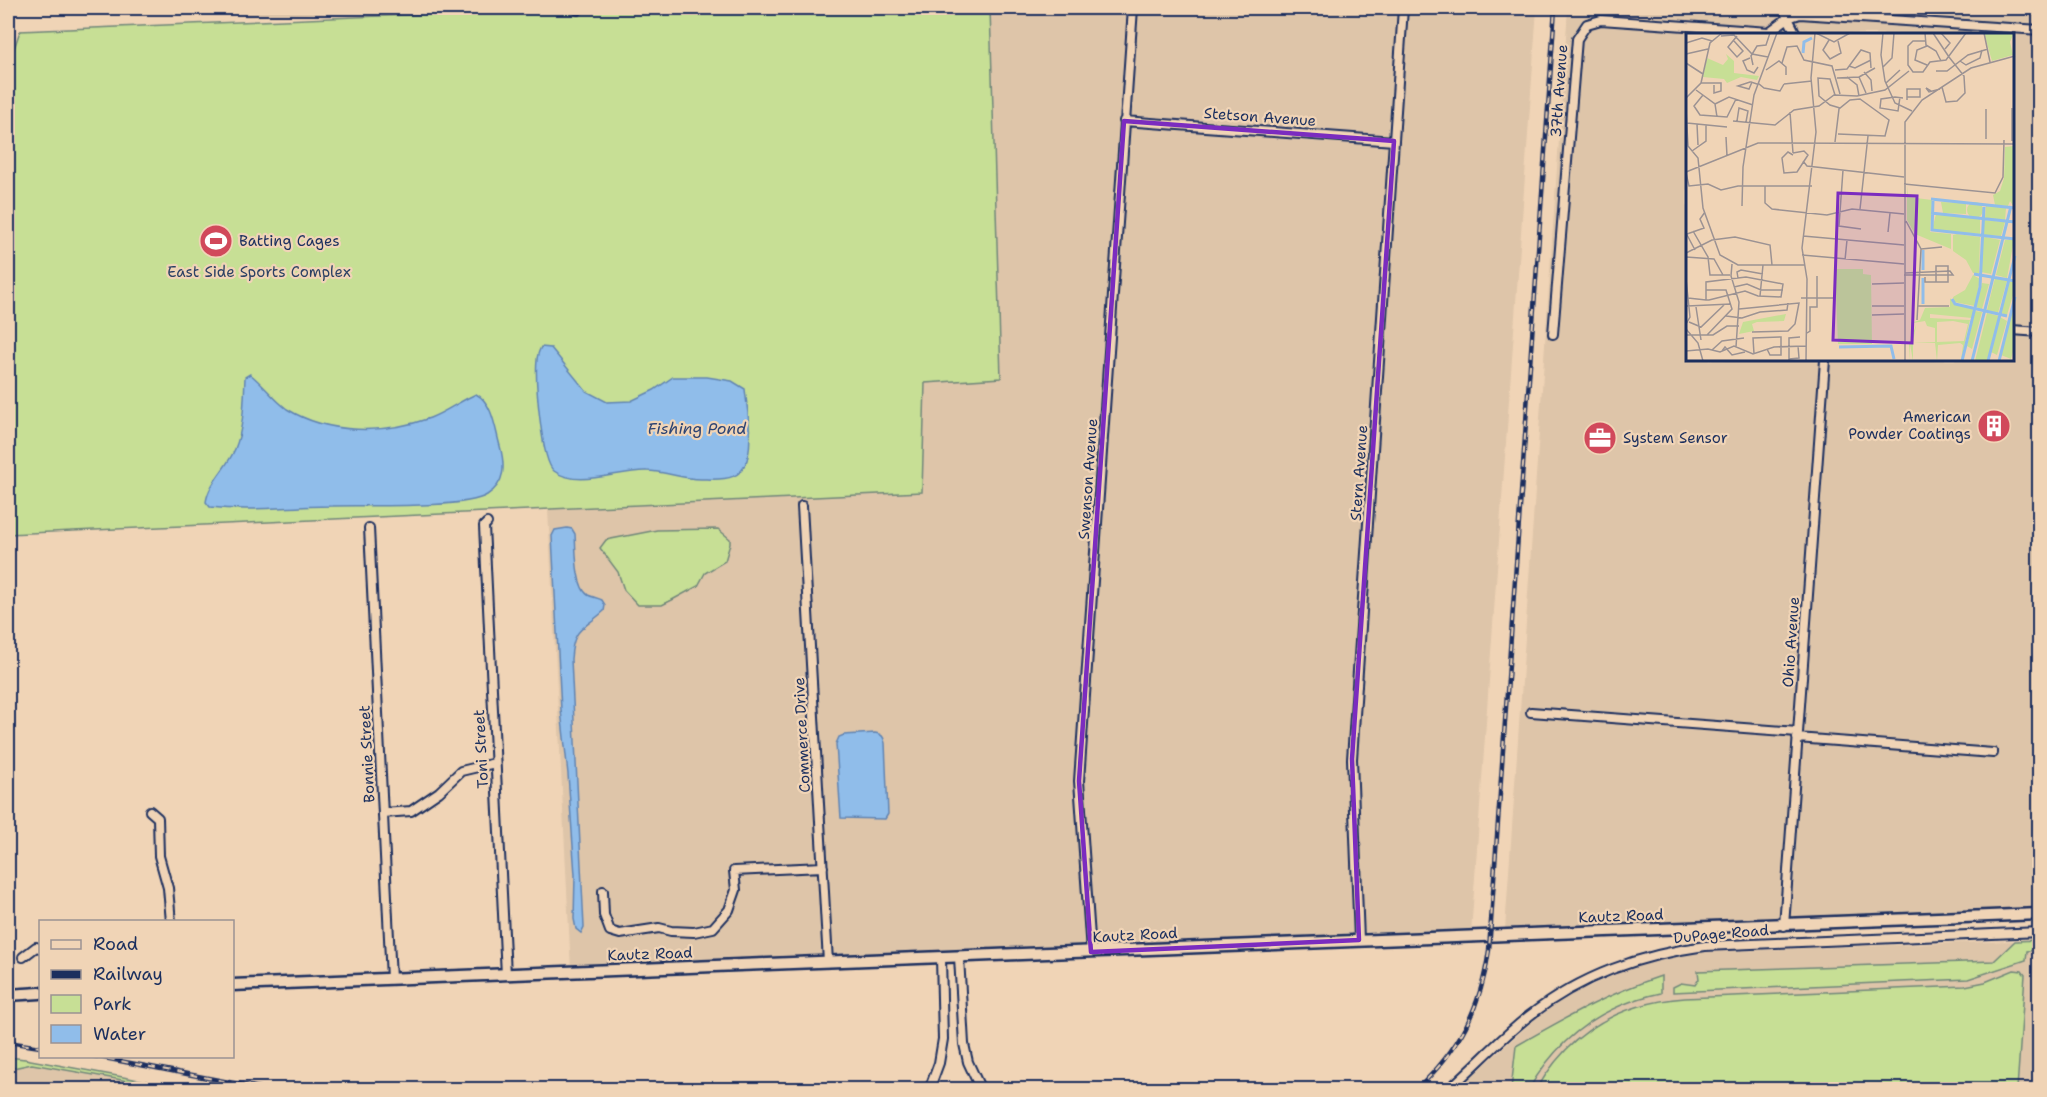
<svg xmlns="http://www.w3.org/2000/svg" width="2047" height="1097" viewBox="0 0 2047 1097" font-family="'Shantell Sans',sans-serif">
<style>
.built{fill:#dec5a9;fill-rule:evenodd}
.green{fill:#c7df95;stroke:#71877a;stroke-width:1.5}
.water{fill:#90bdea;stroke:#6184b2;stroke-width:1.5}
.lines{fill:none;stroke-linecap:round;stroke-linejoin:round}
.street-casing{stroke:#1b2f5e;stroke-width:12}
.secondary-casing{stroke:#1b2f5e;stroke-width:15}
.street{stroke:#f0d4b6;stroke-width:8}
.secondary{stroke:#f0d4b6;stroke-width:10}
.rail-casing{stroke:#1b2f5e;stroke-width:4.5}
.rail{stroke:#f0d4b6;stroke-width:2;stroke-dasharray:7;stroke-linecap:butt}
.marked{fill:none;stroke:#7b2cbf;stroke-width:4.5;stroke-linejoin:round}
.labels{text-anchor:middle;stroke-width:4.5;stroke-linejoin:round;paint-order:stroke}
.street-label{font-size:15px;fill:#1b2f5e;stroke:#f0d4b6}
.poi-label{font-size:15px;fill:#1b2f5e;stroke:#f0d4b6;text-anchor:start}
.park-label{font-size:15px;fill:#2c4164;stroke:#f0d4b6}
.water-label{font-size:16px;font-style:italic;fill:#2d4473;stroke:#f0d4b6}
.inset-river{fill:none;stroke:#90bdea;stroke-width:3}
.inset-road{fill:none;stroke:#9b9293;stroke-width:1.5}
.view{fill:#7b2cbf;fill-opacity:0.15;stroke:#7b2cbf;stroke-width:3}
.inset-edge{fill:none;stroke:#1b2f5e;stroke-width:3}
</style>
<rect width="100%" height="100%" fill="#f0d4b6"/>
<filter id="ink" filterUnits="userSpaceOnUse"><feTurbulence type="fractalNoise" baseFrequency=".0167" numOctaves="2"/><feDisplacementMap in="SourceGraphic" scale="12" xChannelSelector="R" yChannelSelector="G"/><feConvolveMatrix kernelMatrix="1 2 1 2 8 2 1 2 1" color-interpolation-filters="sRGB"/></filter>
<g filter="url(#ink)">
<!-- built -->
<path class="built" d="M244,8h210l-210,9z
M990,8h139l-53,770 11,167 -516,25 -23,-461 373,-17 4,-109 76,-5z
M1136,8h401l-66,925 -377,14 -12,-168z
M1568,8h471v901l-534,21zM1687,34h325v326h-325z
M2039,940v149l-582,1 78,-71 33,-23 60,-27 35,-10 40,-7z
M8,1057l17,2 163,30 -180,1z"/>
<!-- green -->
<path class="green" d="M573,8h417l11,370 -76,5 -3,109 -914,42v-468l12,-35z
M718,529l12,10v5l-5,17 -20,12 -7,13 -26,14 -10,5h-24l-14,-15 -6,-18 -18,-24 6,-8 51,-10z
M2039,940v10l-12,1 -1,9 -58,19 -295,13v-5l8,-4 14,2 4,-6 -1,-8 296,-10 21,-20z
M2014,970l8,1 3,4 -8,114h-480c32,-57 83,-86 148,-91l280,-12 20,-4z
M1661,976v17c-58,12 -103,45 -132,96h-18l5,-43c47,-27 93,-53 145,-70z
M8,1057l17,2 163,30h-15l-141,-25 -24,5z"/>
<!-- water -->
<path class="water" d="M541,347l10,1 35,43 21,11 24,-1 23,-11 19,-13h34l25,4 13,8c2,21 12,67 -5,83 -9,9 -28,7 -39,7 -19,0 -36,-8 -54,-8 -29,-1 -69,18 -93,0 -13,-10 -19,-93 -17,-111 0,-4 2,-9 4,-13z
M250,374c14,11 23,25 37,35 42,26 98,25 143,9 16,-6 30,-17 46,-24 17,9 19,35 24,52 5,19 6,37 -13,49 -22,14 -122,10 -154,11 -40,0 -84,6 -123,1l-4,-5c3,-20 21,-34 29,-53 9,-22 9,-49 10,-72z
M567,528l5,1 3,5c1,14 0,53 13,61 4,2 10,3 14,5l3,5 -1,6c-21,19 -31,16 -33,48l13,268 -3,6 -5,-4 -2,-10 1,-44 -7,-101 -7,-64 -9,-174 3,-6z
M875,733c7,1 9,4 10,10l3,71 -3,5 -44,-1 -5,-74 3,-7 5,-2z"/>
<g class="lines">
<defs>
<path id="street" d="M578,8v2
M1783,8l13,26
M1124,121l270,20
M2012,330l28,2
M1553,334l24,-295 10,-15 14,-4 168,12 19,-14 12,-4 240,16
M802,506l26,456
M487,523l-3,3 22,449
M369,528l22,451
M1531,712l267,20
M1797,738l196,15
M150,811l8,7 1,38 9,32 3,34
M383,813l28,-2 28,-19 22,-21 34,-8
M603,891l1,24 6,16 10,3 39,-6 12,3 23,1 19,-4 16,-18 7,-20 -2,-19 89,-4
M1784,926l41,-566
M1359,940l-7,-181 51,-751
M1091,952l-12,-171 54,-773
M23,957l13,-10 4,1
M959,957l5,87 4,18 13,28
M929,1090l10,-27 4,-24 -2,-81
M1448,1090c27,-24 53,-52 81,-74 53,-41 111,-61 176,-70l335,-14"/>
<path id="secondary" d="M232,985l1808,-71
M8,995l32,-2"/>
</defs>
<!-- street casing -->
<use href="#street" class="street-casing"/>
<!-- secondary casing -->
<use href="#secondary" class="secondary-casing"/>
<!-- street -->
<use href="#street" class="street"/>
<!-- secondary -->
<use href="#secondary" class="secondary"/>
<defs>
<path id="rail" d="M8,1042l32,5
M94,1056l176,34
M1416,1090c43,-40 65,-82 73,-140l66,-942"/>
</defs>
<!-- rail casing -->
<use href="#rail" class="rail-casing"/>
<!-- rail -->
<use href="#rail" class="rail"/>
</g>
</g>
<!-- marked area -->
<path class="marked" d="M1124,121l270,20 -42,618 7,181 -268,12 -12,-171z"/>
<!-- icons -->
<defs>
<symbol id="stadium-disc" viewBox="-11 -11 22 22"><circle r="9.5" fill="#d1495b" stroke="#f0d4b6"/><path d="M0-5a6.5 5 0 1 0 0 10a6.5 5 0 1 0 0-10ZM-3.5-1.8h7v3.6h-7Z" fill="#fff"/></symbol>
<symbol id="building-disc" viewBox="-11 -11 22 22"><circle r="9.5" fill="#d1495b" stroke="#f0d4b6"/><path d="M-4-6H4V6H1V3H-1V6H-4ZM-2.5-4.3h1.7v1.8h-1.7ZM.8-4.3h1.7v1.8H.8ZM-2.5-1h1.7V.8h-1.7ZM.8-1h1.7V.8H.8Z" fill="#fff"/></symbol>
<symbol id="office-disc" viewBox="-11 -11 22 22"><circle r="9.5" fill="#d1495b" stroke="#f0d4b6"/><path d="M-6-3h4V-5.5h4V-3h4V5H-6ZM-1-4.5V-3h2v-1.5ZM-6 0V1H6V0Z" fill="#fff"/></symbol>
</defs>
<g fill-rule="evenodd">
<use href="#stadium-disc" x="197" y="222" width="38" height="38"/>
<use href="#building-disc" x="1975" y="407" width="38" height="38"/>
<use href="#office-disc" x="1581" y="419" width="38" height="38"/>
</g>
<g class="labels">
<!-- street labels -->
<g class="street-label">
<text transform="translate(1559 91) rotate(-86)" y="5">37th Avenue</text>
<text transform="translate(1260 117) rotate(4)" y="5">Stetson Avenue</text>
<text transform="translate(1359 473) rotate(-86)" y="5">Stern Avenue</text>
<text transform="translate(1088 479) rotate(-86)" y="5">Swenson Avenue</text>
<text transform="translate(1791 642) rotate(-86)" y="5">Ohio Avenue</text>
<text transform="translate(802 735) rotate(-93)" y="5">Commerce Drive</text>
<text transform="translate(481 749) rotate(-93)" y="5">Toni Street</text>
<text transform="translate(367 754) rotate(-93)" y="5">Bonnie Street</text>
<text transform="translate(1621 916) rotate(-2)" y="5">Kautz Road</text>
<text transform="translate(1721 934) rotate(-5)" y="5">DuPage Road</text>
<text transform="translate(1135 935) rotate(-3)" y="5">Kautz Road</text>
<text transform="translate(650 954) rotate(-2)" y="5">Kautz Road</text>
</g>
<!-- poi labels -->
<g class="poi-label">
<text x="239" y="246">Batting Cages</text>
<text x="1971" y="422" text-anchor="end">American<tspan x="1971" dy="17">Powder Coatings</tspan></text>
<text x="1623" y="443">System Sensor</text>
</g>
<!-- park labels -->
<g class="park-label">
<text x="259" y="277">East Side Sports Complex</text>
</g>
<!-- water labels -->
<g class="water-label">
<text x="697" y="434">Fishing Pond</text>
</g>
</g>
<!-- overview -->
<g transform="translate(1686 33)">
<rect width="328" height="328" fill="#f0d4b6"/>
<path d="M298,0h30l-4,9 3,13 -21,6zM40,21l8,7v12l25,3 -2,4 -16,-3 -14,6 -3,-4 -21,-2 4,-19 16,7 5,-6zM328,113v61l-4,-6 -2,5 -13,-1 -2,-10 7,-4 4,-13 1,-31zM221,153l1,11 24,3 -2,32 21,2v15l-36,-15 -8,-14zM255,169l25,1v11l-23,-1zM281 177a8 8 0 1 1 16 0a8 8 0 1 1-16 0ZM300,173l20,2 -1,12 -20,-2zM250,181l44,5v15l-48,-4zM298,187l21,2 -4,14 -19,-1zM271,201l23,3 -1,36h-6l-7,-13 -13,-9v-16zM300,204l14,3 -9,34 -10,-2v-34zM319,207h9l-7,38 -11,-3zM149,236h28v5l8,1 1,69h-34zM287,242l7,4 -5,27 -21,-4 -1,-5 12,-7zM309,245l12,3 -9,32 -11,-3zM323,249h5v10l-7,23 -6,-2zM296,250l7,1 -7,25 -6,-2zM264,265l4,6 20,5 -2,9 -42,-4v4l40,2 -9,41 2,-16 -3,-2 -22,2 -1,16 -2,-18h-22v18l-3,-17 -1,17v-17l5,-22 6,-2 5,-12 25,-1zM239,288l2,5 8,2v14l-22,1 3,-18 -6,17 3,-19zM267,288l15,3 -4,17 -27,1v-20zM328,269v46l-3,11 -10,-4zM289,278l7,1 -10,37 -5,-3zM301,280l12,3 -11,45h-13zM100,281l-2,7 -27,1 -5,2 2,7 -15,3 4,-12zM314,284l7,4 -10,34 -6,-3z" fill="#c7df95" fill-rule="evenodd"/>
<path class="inset-river" d="M117,20l1,-11 8,-4M245,166l84,9M247,168l-1,29 83,9M245,180l84,9M237,237v-20M288,241l41,7M237,245v26M266,266l3,5 52,12M153,314l52,-1 3,13M276,328l18,-74 4,-80M286,328l39,-155M302,328l27,-105M313,328l16,-64"/>
<path class="inset-road" d="M130,0l18,9 16,-9M197,0l-2,22 4,26 10,22 17,8M239,0l1,12 10,6 5,10M247,0l16,24M255,0l9,10 -5,6M298,0l6,29M35,3l13,-1 18,19 16,3M143,7l-6,10 7,9 11,-6 -3,-12M48,8l9,10 -6,6 -9,-10 9,-11M239,8h-12l-5,5v19l5,7h10l7,-10 16,-2 20,-27M0,10l16,-5 10,3M241,13l-10,4 -2,10 12,5M0,21l22,-5M64,25l-7,3 4,9 7,3 4,-6M274,28l6,4 14,-7 2,-8M0,30l17,11M96,30l5,-16 10,-1 7,14 28,6 8,28M67,32l-2,-9 6,-10 9,-1 4,-12M163,33l6,2 16,-8M197,34l9,-9 2,-25M80,37l13,-9 7,6v8M149,37l12,-1 14,-19 9,3 1,15M250,38h11l21,-16 20,-6M178,39l7,8 1,11M161,44l10,8 2,11M173,44l16,-9M151,45l22,-1 7,16M66,49l-3,7 -11,-3 12,-4h1l6,2h2l5,4 16,3 4,-7M15,50h20v8l-7,2v-8M200,50l14,-13M98,51l28,-3M256,54l4,15 11,-1 8,-8 -1,-17 -15,-19M10,57l19,14 2,13M245,58l-5,-3 3,4 11,-3M17,62l-9,11 6,9 27,2 9,-18M149,62l-5,-16 -12,-1 1,18 11,9 10,3M214,64l-2,14 -18,-3 1,-9 14,-2 8,1M221,64h13v-8h-13v11M0,65l15,-15 9,-40 12,-10M29,71l14,-7 24,8M0,76l2,37 10,12 5,50 17,47 18,10h67M104,79l3,41M47,88l42,4 19,-15 25,-4 15,-11 23,1 28,-6 24,-19M51,88l2,-13 9,3 -2,11M1,90l40,4M11,91l1,21M40,104l1,19M300,106v-30M326,108v-33M149,109l4,-33 11,-9 10,-1 29,21 -4,16 -47,-2M6,118l14,-10v-16M107,122l-5,-3 -6,6 2,15 13,-1 11,-17 -4,-4 -11,2M117,128l4,5 97,11M157,137l-4,56 22,3M0,139l72,-29 257,1M0,140l3,13 19,-2 13,6 17,-4h74M218,151l91,9 8,-16 1,-37M79,153v17l7,6 55,6 25,-6 52,5M56,173l1,-39 11,-72 23,-62M174,176l8,-73M220,188l15,28 -4,71M7,198l15,26 2,18h20M202,199l2,-19M0,200l9,17M1,201l17,-6 -4,-9 5,-7M117,203l101,9M235,216l21,-2M0,220l26,-13 23,-3 35,8 2,20M116,222l102,9M0,224l28,2 9,16M159,227l2,-20M46,231l-1,12 8,26 -3,45M218,242h49l-3,-4 -45,2M239,244v5h23v-16h-12v16M52,245l-1,-6 4,-2 22,4M0,246l4,38 -4,7M186,251l32,-1M48,254l13,-3 14,6h22M20,257h20l6,19 -25,26M74,263l3,-31M2,265l18,2h3l36,-9 13,5 23,1 2,-13 -37,-7 -40,5v18M115,265h34M1,273l44,-2M186,273h32M232,273h31M10,274l5,33M53,276l60,-6 -4,21 -7,7 -36,1M186,282l32,-1M40,283l16,2 18,-6 27,-2 1,-7M3,289l12,5 23,-22M0,296l12,14 5,18M121,300l3,-2v-24h7v-31M0,302h27l14,-9h12M26,317l10,-9 22,-3M0,318l22,-2 12,3 14,-6 19,8 21,-7 32,-1M36,318l3,-4 7,8 13,-3M68,321l-1,-16 28,-1v18h-11l-3,-6M103,326l10,-1 -1,-12M103,328v-23l11,-1M120,328l1,-82 -5,-31 14,-116 -5,-54 4,-45M219,328v-239l17,-22 49,-32 44,-12"/>
<path class="view" d="M152,160l79,3 -5,147 -79,-3z"/>
<rect width="328" height="328" class="inset-edge"/>
</g>
<!-- margin -->
<rect width="2047" height="1097" fill="none" stroke="#f0d4b6" stroke-width="30"/>
<rect x="15" y="15" width="2017" height="1067" fill="none" stroke="#1b2f5e" stroke-width="2" filter="url(#ink)"/>
<!-- legend -->
<rect x="39" y="920" width="195" height="138" fill="#f0d4b6" stroke="#9b9293" stroke-width="1.5"/>
<rect x="51" y="940" width="30" height="9" fill="#f0d4b6" stroke="#9b9293" stroke-width="1.5"/>
<text x="93" y="950" font-size="18" fill="#1b2f5e">Road</text>
<rect x="51" y="970" width="30" height="9" fill="#1b2f5e" stroke="#9b9293" stroke-width="1.5"/>
<text x="93" y="980" font-size="18" fill="#1b2f5e">Railway</text>
<rect x="51" y="995" width="30" height="18" fill="#c7df95" stroke="#9b9293" stroke-width="1.5"/>
<text x="93" y="1010" font-size="18" fill="#1b2f5e">Park</text>
<rect x="51" y="1025" width="30" height="18" fill="#90bdea" stroke="#9b9293" stroke-width="1.5"/>
<text x="93" y="1040" font-size="18" fill="#1b2f5e">Water</text>
</svg>
